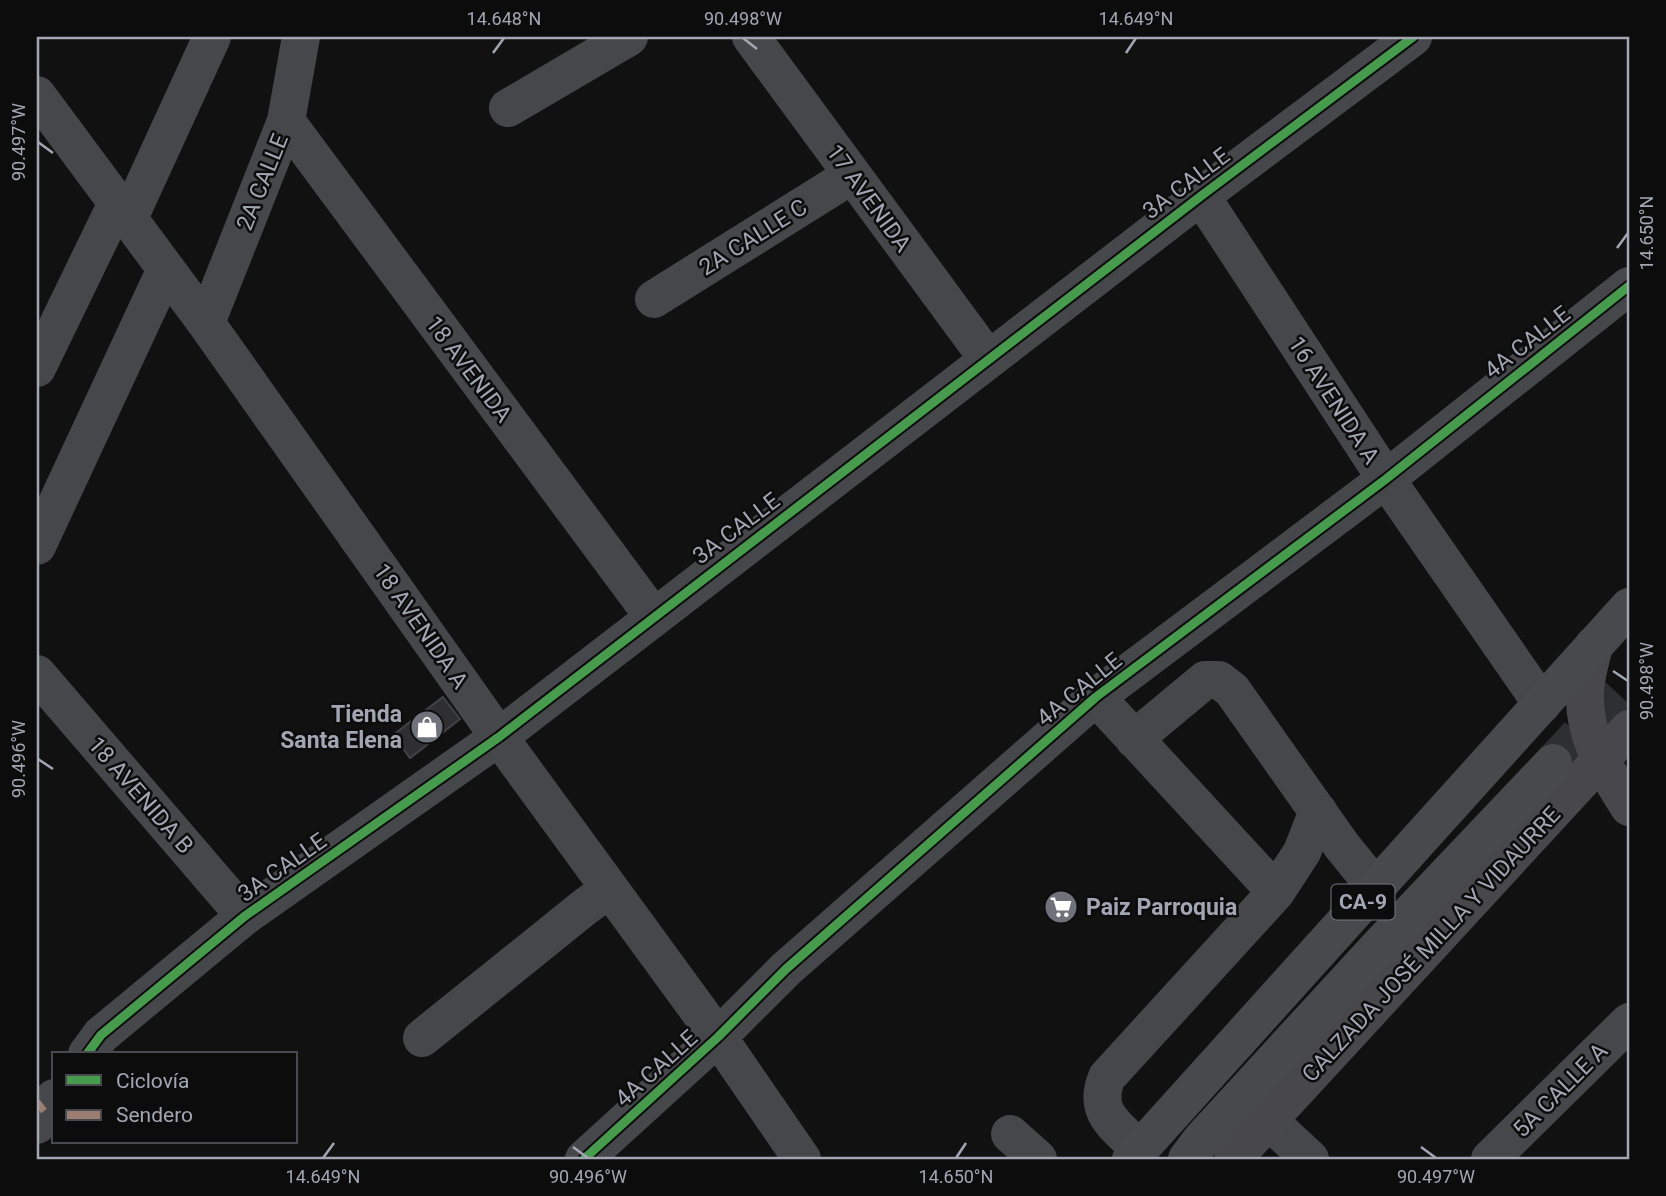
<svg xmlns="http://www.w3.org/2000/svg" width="1666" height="1196" viewBox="0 0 1666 1196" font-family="Roboto,sans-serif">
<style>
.building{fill:#2f2f31;stroke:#404246;stroke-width:2}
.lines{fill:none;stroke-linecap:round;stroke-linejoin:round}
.highway-tunnel{stroke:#2e2f32;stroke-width:38;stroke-dasharray:38 19;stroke-linecap:butt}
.minor{stroke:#46474a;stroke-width:38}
.major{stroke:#48484c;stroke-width:38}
.highway{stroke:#48494c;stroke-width:38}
.quiet{stroke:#9b7d72;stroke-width:7;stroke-dasharray:14 7;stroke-linecap:butt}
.cycleway-casing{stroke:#0c0c0d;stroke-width:13}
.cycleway{stroke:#469c4c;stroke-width:9}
.ticks{fill:none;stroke:#a2a6b3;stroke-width:2.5}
.labels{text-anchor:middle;stroke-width:5;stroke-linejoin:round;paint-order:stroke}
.shield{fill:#0c0c0d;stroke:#757881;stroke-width:2}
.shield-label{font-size:21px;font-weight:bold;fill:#a2a6b3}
.street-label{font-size:23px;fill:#a2a6b3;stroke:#0c0c0d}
.poi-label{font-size:23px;font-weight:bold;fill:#a2a6b3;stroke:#0c0c0d;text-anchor:end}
.neatline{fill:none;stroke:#a2a6b3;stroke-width:2.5}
.ticks-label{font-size:18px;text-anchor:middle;fill:#a2a6b3}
</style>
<rect width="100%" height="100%" fill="#111112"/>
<!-- building -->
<path class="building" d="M443,697l17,22 -50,39 -17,-23z"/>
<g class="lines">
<!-- highway-tunnel -->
<path class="highway-tunnel" d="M1553,763l76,-82"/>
<!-- minor -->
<path class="minor" d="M751,37l237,322
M37,95l169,228 293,414 219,300 84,122
M508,108l121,-71
M286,121l367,495
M1201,196l185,283 156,225
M128,220l84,-183
M654,299l198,-124
M206,323l80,-202 15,-84
M37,368l79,-163
M37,546l129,-277
M37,674l208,242
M1096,697l180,195
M1134,739l71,-59h14l13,10 110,156 34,42
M422,1038l164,-132 24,-17
M87,1054l14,-19 144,-119 254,-179 702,-541 212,-159
M1268,1120l42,39
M37,1125l17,-27
M1010,1134l28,25
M1140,1150c-24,-25 -48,-37 -33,-73l169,-185 26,-40 16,-41
M584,1159l134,-122 68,-68 310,-272 290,-218 243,-193
M1490,1159l139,-137"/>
<!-- major -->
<path class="major" d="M1594,645c-3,15 -9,32 -9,47 -2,46 21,78 44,115
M1233,1159l396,-430"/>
<!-- highway -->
<path class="highway" d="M1131,1159l498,-552
M1187,1159l15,-20 180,-196 171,-180"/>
<!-- quiet -->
<path class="quiet" d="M37,1102l7,9"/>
<defs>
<path id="cycleway" d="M87,1054l14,-19 144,-119 254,-179 702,-541 212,-159
M584,1159l134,-122 68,-68 310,-272 290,-218 243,-193"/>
</defs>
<!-- cycleway casing -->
<use href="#cycleway" class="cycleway-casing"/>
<!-- cycleway -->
<use href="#cycleway" class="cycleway"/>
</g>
<!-- ticks -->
<path class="ticks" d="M743,38l14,11M493,53l11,-15M1126,53l10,-15M38,142l15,11M1617,248l11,-15M1613,671l15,10M38,759l15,10M573,1147l15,11M1421,1147l15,11M323,1158l11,-15M956,1158l10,-15"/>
<!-- icons -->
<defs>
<symbol id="shop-disc" viewBox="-11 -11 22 22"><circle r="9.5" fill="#6f727b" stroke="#0c0c0d"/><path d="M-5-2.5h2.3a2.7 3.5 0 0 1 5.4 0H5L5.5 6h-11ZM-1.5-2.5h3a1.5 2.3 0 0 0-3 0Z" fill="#fff"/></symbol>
<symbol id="supermarket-disc" viewBox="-11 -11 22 22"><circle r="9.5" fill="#6f727b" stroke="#0c0c0d"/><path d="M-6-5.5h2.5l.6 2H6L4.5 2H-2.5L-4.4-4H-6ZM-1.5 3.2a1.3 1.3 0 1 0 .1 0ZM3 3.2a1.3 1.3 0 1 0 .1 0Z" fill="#fff"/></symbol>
</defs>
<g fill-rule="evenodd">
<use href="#shop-disc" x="408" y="708" width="38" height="38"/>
<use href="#supermarket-disc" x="1042" y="888" width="38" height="38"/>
</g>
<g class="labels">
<!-- shield labels -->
<rect class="shield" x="1331.5" y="884.5" width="63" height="35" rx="5"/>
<g class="shield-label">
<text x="1363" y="909">CA-9</text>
</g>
<!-- street labels -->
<g class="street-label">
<text transform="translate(262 182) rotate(-68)" y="8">2A CALLE</text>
<text transform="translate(1186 183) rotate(-37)" y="8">3A CALLE</text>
<text transform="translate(869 198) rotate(54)" y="8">17 AVENIDA</text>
<text transform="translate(753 237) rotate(-32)" y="8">2A CALLE C</text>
<text transform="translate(1527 342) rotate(-38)" y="8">4A CALLE</text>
<text transform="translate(469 369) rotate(53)" y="8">18 AVENIDA</text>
<text transform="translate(1334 400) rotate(57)" y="8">16 AVENIDA A</text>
<text transform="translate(736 528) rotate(-37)" y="8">3A CALLE</text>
<text transform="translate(421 626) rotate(55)" y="8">18 AVENIDA A</text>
<text transform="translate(1079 689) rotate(-39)" y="8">4A CALLE</text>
<text transform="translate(141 795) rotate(49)" y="8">18 AVENIDA B</text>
<text transform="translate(282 867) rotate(-35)" y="8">3A CALLE</text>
<text transform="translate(1431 944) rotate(-47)" y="8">CALZADA JOSÉ MILLA Y VIDAURRE</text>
<text transform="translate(656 1068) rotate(-42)" y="8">4A CALLE</text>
<text transform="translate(1560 1090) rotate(-45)" y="8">5A CALLE A</text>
</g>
<!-- poi labels -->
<g class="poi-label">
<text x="402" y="722">Tienda<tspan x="402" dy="26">Santa Elena</tspan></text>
<text x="1086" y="915" text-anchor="start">Paiz Parroquia</text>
</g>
</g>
<!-- border -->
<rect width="1666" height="1196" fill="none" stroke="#0c0c0d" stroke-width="77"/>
<!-- legend -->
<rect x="52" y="1052" width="245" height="91" fill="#0c0c0d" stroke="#484a4f" stroke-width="2"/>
<rect x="66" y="1075" width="35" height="10" fill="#469c4c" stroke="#484a4f" stroke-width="2"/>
<text x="116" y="1088" font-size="21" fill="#a2a6b3">Ciclovía</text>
<rect x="66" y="1110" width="35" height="10" fill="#9b7d72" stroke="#484a4f" stroke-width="2"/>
<text x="116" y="1122" font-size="21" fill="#a2a6b3">Sendero</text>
<rect x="38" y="38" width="1590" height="1120" class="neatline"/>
<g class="ticks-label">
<text x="504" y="25">14.648°N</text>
<text x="743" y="25">90.498°W</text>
<text x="1136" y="25">14.649°N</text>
<text transform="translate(19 142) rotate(-90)" y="6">90.497°W</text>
<text transform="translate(1647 233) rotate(-90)" y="6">14.650°N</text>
<text transform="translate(1647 681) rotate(-90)" y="6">90.498°W</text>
<text transform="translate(19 759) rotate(-90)" y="6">90.496°W</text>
<text x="323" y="1183">14.649°N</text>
<text x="588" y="1183">90.496°W</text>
<text x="956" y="1183">14.650°N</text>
<text x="1436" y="1183">90.497°W</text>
</g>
</svg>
